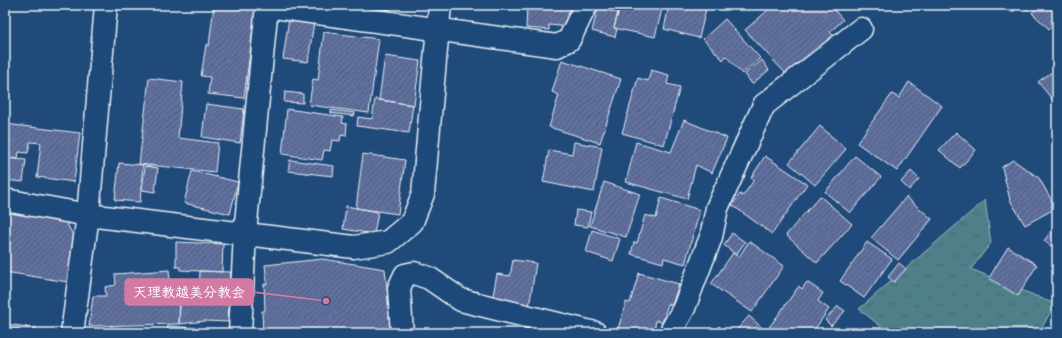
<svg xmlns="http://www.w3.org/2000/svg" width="1062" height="338" viewBox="0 0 1062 338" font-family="'Patrick Hand','Klee One',sans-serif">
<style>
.grass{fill:url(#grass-tufts);stroke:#9cb8c1}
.building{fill:url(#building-hatch);stroke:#e8f1f8}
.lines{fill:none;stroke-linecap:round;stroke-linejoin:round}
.street-casing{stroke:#e8f1f8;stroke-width:25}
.street{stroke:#1f4a7a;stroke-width:22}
.leader{fill:none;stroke:#d37aa2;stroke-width:1.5}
.callout-dot{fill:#d37aa2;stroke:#1f4a7a;stroke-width:1.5}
.callout{fill:#d37aa2;stroke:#d37aa2;stroke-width:1.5}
.callout-label{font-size:14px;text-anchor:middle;font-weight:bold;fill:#fff}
</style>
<defs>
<pattern id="grass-tufts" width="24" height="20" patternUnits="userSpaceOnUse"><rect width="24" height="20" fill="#50808a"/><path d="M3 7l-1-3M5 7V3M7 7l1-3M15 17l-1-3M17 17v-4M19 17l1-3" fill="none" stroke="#4c676d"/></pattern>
<pattern id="building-hatch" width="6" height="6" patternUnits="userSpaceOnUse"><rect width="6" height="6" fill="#60709f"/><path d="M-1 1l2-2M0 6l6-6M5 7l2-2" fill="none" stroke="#535c74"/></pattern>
</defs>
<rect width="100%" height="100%" fill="#1f4a7a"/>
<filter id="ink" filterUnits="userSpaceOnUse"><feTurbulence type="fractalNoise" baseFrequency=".025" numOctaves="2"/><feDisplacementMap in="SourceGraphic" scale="8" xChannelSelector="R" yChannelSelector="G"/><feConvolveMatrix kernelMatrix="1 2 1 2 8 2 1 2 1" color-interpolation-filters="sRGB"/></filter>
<g filter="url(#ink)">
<!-- grass -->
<path class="grass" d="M985,200l6,43 -20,26 84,35 -16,29h-150l-30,-24z"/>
<!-- building -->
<path class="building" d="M214,5h42l-12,93 -36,-4 2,-17 -9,-1 5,-31h3z
M365,5h26l-1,5z
M527,5h49l-8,22 -19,-2v5l-23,-2z
M620,5h43l-8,32 -41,-9z
M669,5h38l-8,33 -35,-9z
M774,5h56l13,15 -13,12 4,4 -47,39 -42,-45z
M1003,5h17l-8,8z
M1022,5h13l-2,2 -1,-2 -5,5z
M1039,5h18v16l-8,8 -17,-16z
M598,8l20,5 -4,15 3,1 -2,8 -23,-6z
M289,18l25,4 -6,40 -25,-3z
M725,19l35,39 -18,16 -16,-18 -3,4 -20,-21z
M324,32l55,7 -10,74 -60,-8 4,-26 5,1z
M385,56l35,5 -6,44 -35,-5z
M562,60l59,19 -21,64 -51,-16 10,-32 -7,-3z
M762,60l7,10 -17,14 -7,-10z
M1057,64v41l-19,-23 15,-11 -1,-2z
M651,70l18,5 -2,9 13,3 -16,58 -42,-12 16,-55 10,3z
M149,78l34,4 -5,56 40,5 -3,29 -76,-8z
M909,82l33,24 -45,65 -40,-28 35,-49 7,4z
M285,92l18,2v9l-19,-1z
M375,99l38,6 -4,28 -52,-7 1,-9 14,2z
M206,104l38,5 -4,34 -38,-6z
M287,109l56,8 -1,6 5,1 -1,12 -5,-1 -1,6 -8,-1 -2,11 -6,-1 -2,10 -40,-6z
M331,110l24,3 -1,3 -23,-3z
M684,120l43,18 -15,35 -16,-8 -9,34 -61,-17 10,-40 35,10z
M5,124l75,9 -6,49 -37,-5 4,-34 -11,-1 -2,11 -9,-1 -1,7 -13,-1z
M820,126l26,23 -31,36 -26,-22z
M956,132l20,18 -16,18 -21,-18z
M574,142l28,5 -8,45 -51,-10 6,-32 23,4z
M363,154l42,6 -7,54 -42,-6z
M765,156l42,28 -35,50 -40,-29 8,-11 3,2 11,-16 -3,-2z
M855,156l26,21 -31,36 -25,-21z
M5,158l21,2 -3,22 -18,-2z
M290,160l44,6 -1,10 -45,-5z
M1013,160l26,18 17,30 -31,17 -15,-25 -8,-33z
M119,163l24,2 -3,37 -25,-2z
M145,166l13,2 -3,24 -13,-2z
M192,171l46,11 -8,32 -46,-11z
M911,171l8,8 -10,11 -8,-8z
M604,182l36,12 -14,43 -36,-11z
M820,196l32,28 -35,39 -31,-28z
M906,197l26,22 -34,41 -27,-22z
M661,198l39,12 -15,54 -21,-6 -1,5 -32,-9 3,-12 3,1 8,-28 11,3z
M346,206l32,6 -4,22 -31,-5z
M576,210l15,2 -3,15 -14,-2z
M5,212l60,9 9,15 -6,46 -63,-10z
M1057,223v27l-13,-9z
M592,230l28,9 -7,22 -27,-9z
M732,233l13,9 -9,13 -12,-10z
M749,241l35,25 -32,46 -41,-28 22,-31 6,4z
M176,242l47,2 -1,28 -42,-2v-3h-4z
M867,242l25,17 -28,39 -24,-17z
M1008,247l29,18 -19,31 -29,-18z
M323,259l62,10 7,64h-129l-1,-22h3l-1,-27h3l-2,-19z
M513,260l23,3 -7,45 -37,-7 5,-27 13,2z
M899,263l7,6 -12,13 -6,-5z
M169,270l2,20 10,-1 -2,35 -90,2 4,-30h13l-1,-9 11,-2 -1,-11z
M200,271l31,1 -3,50 -23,-1 -26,3 1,-33 19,1z
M639,273l40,11 -7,21 -4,-1 -6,19 -6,-3 -2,11 -8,-3 -1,5h-14l-13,-4 8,-27 4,1z
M807,282l16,11 -5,8 11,8 -17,24h-38l-6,-4 31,-43 3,3z
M838,306l7,5 -14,15 -6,-6z
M749,316l19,17h-34z
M5,324l31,4 -1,5h-30z
M168,326l39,3v4h-40z
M719,326l8,7h-13z
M110,327l39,5v1h-39z
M866,328l5,5h-10z
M888,328l7,5h-13z"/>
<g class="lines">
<defs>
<path id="street" d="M267,6l290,40 12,-6 17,-35
M5,200l83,15 266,32 34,-5 24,-20 11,-28 17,-189
M72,333l16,-118 18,-210
M240,333l5,-100 22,-228
M402,333l-3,-45 6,-13 9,-2 15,5 32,22 134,33
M670,333l14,-25 27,-71 6,-29 47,-103 97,-76"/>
</defs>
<!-- street casing -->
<use href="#street" class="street-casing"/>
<!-- street -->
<use href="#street" class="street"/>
</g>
</g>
<!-- callouts -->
<path class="leader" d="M326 301L253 292"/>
<circle class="callout-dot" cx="326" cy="301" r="4"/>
<rect class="callout" x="125" y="279" width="128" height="26" rx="4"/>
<g class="callout-label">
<text x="189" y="297">天理教越美分教会</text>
</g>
<!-- margin -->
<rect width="1062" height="338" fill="none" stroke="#1f4a7a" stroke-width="20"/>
<rect x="10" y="10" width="1042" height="318" fill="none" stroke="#e8f1f8" stroke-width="1.5" filter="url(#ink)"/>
</svg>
